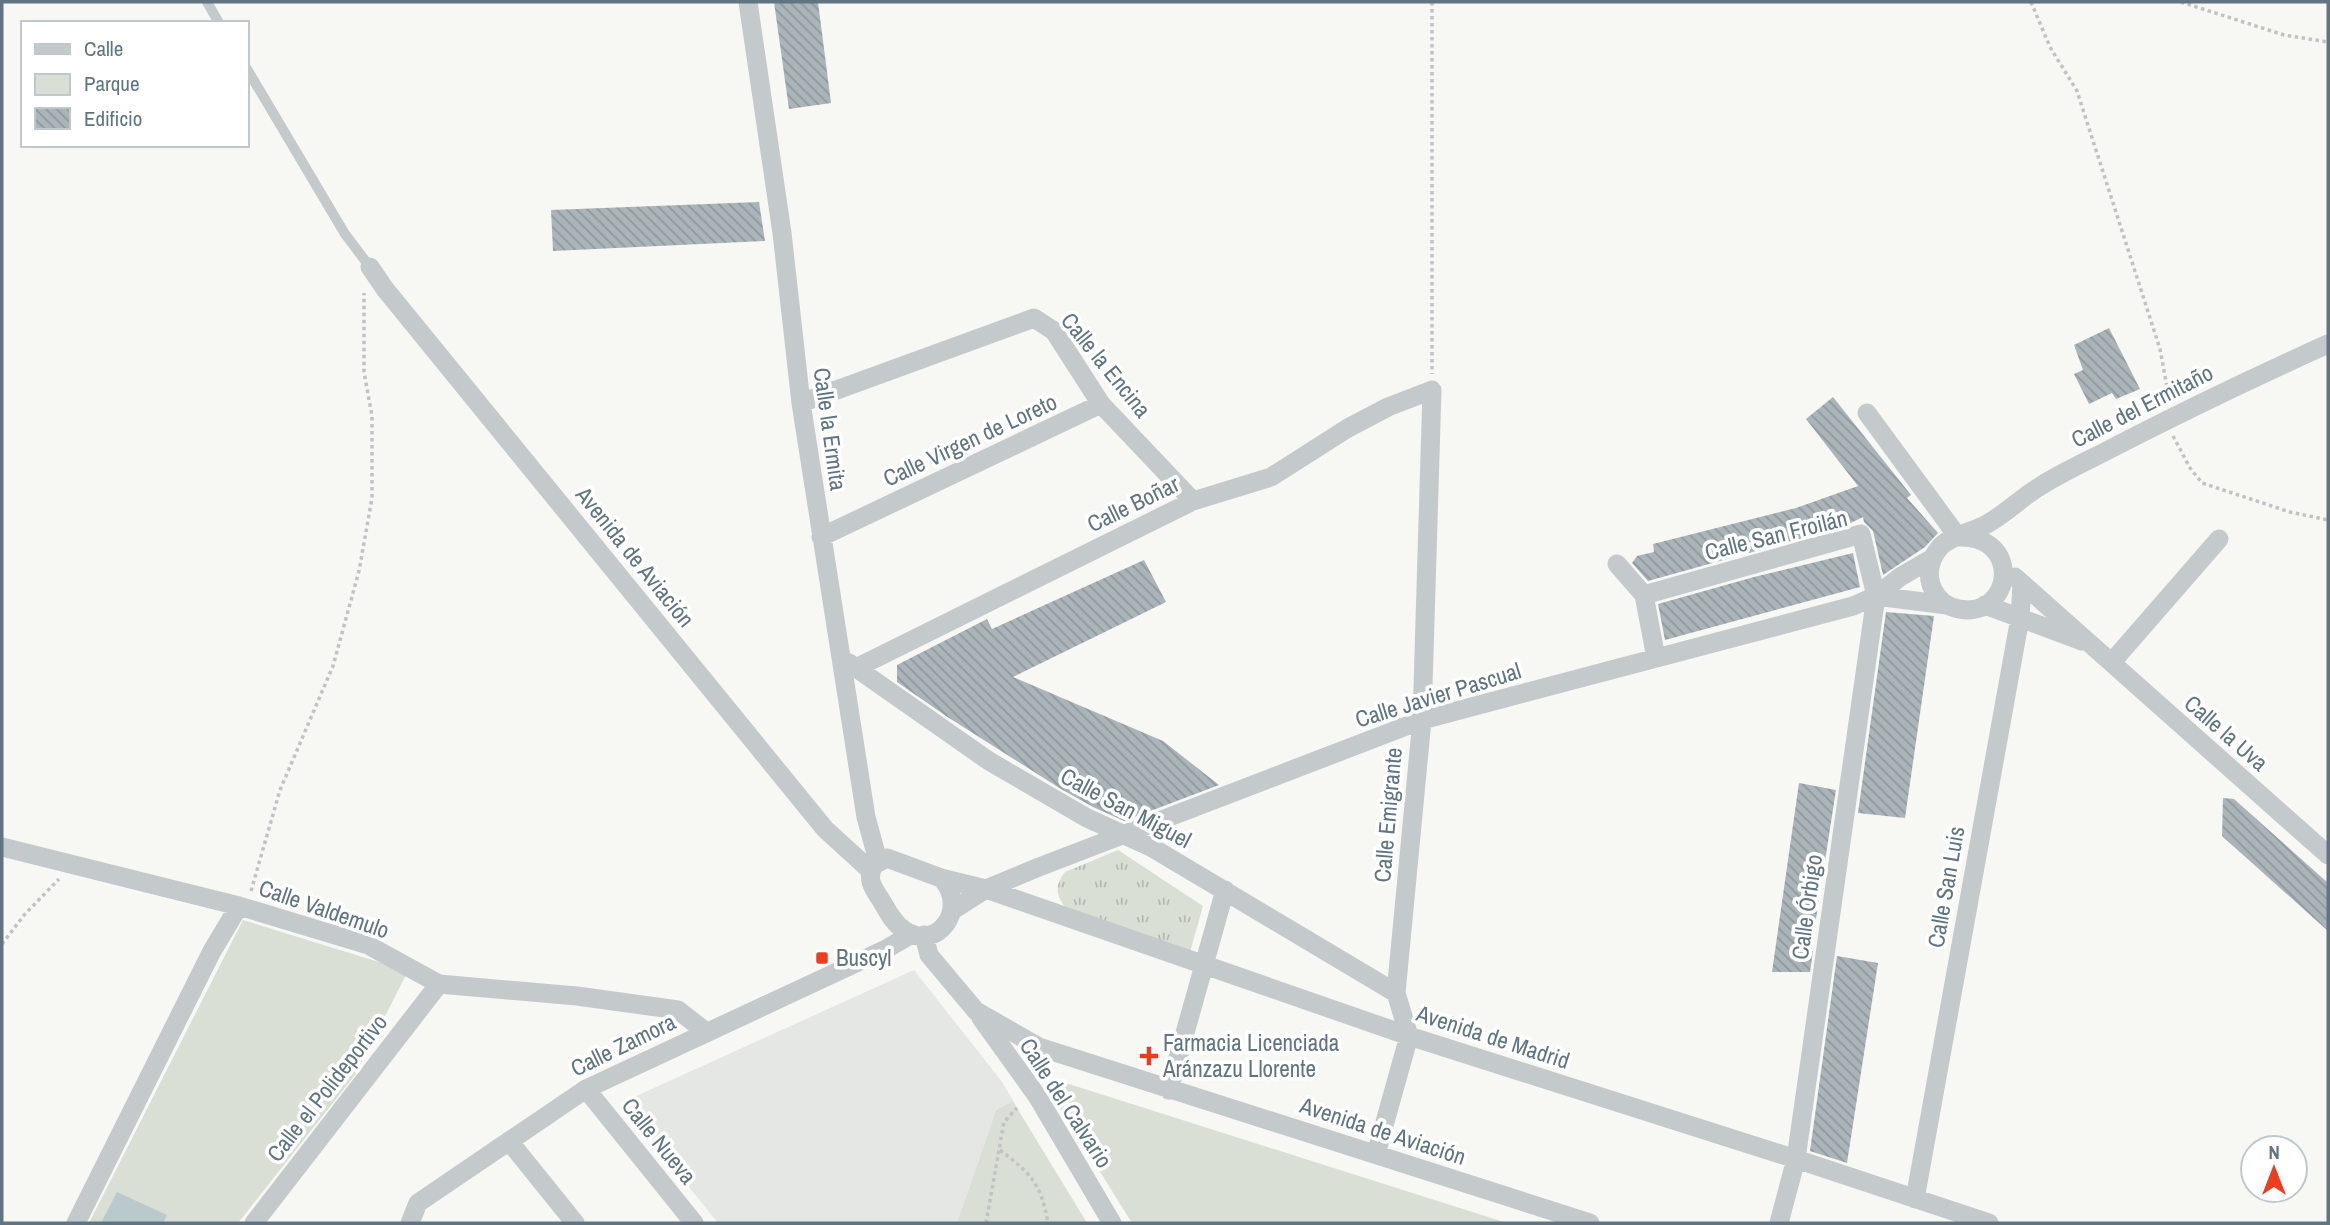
<svg xmlns="http://www.w3.org/2000/svg" width="2330" height="1225" viewBox="0 0 2330 1225" font-family="'Archivo Narrow',sans-serif">
<style>
.built{fill:#e5e7e5}
.grass{fill:url(#grass-tufts)}
.green{fill:#d9dfd4}
.water{fill:#bac9cb}
.building{fill:url(#building-back-hatch)}
.lines{fill:none;stroke-linecap:round;stroke-linejoin:round}
.path{stroke:#c0c2c4;stroke-width:3.5;stroke-dasharray:3.5 3.5;stroke-linecap:butt}
.service{stroke:#c4c9cc;stroke-width:10}
.minor{stroke:#c4c9cc;stroke-width:19}
.poi-dot{fill:#ee3d1d;stroke:#fff;stroke-width:2.5}
.labels{text-anchor:middle;stroke-width:7;stroke-linejoin:round;paint-order:stroke}
.street-label{font-size:23px;fill:#607581;stroke:#fff}
.poi-label{font-size:23px;fill:#607581;stroke:#fff;text-anchor:start}
</style>
<defs>
<pattern id="grass-tufts" width="24" height="20" patternUnits="userSpaceOnUse" patternTransform="scale(1.75)"><rect width="24" height="20" fill="#d9dfd4"/><path d="M3 7l-1-3M5 7V3M7 7l1-3M15 17l-1-3M17 17v-4M19 17l1-3" fill="none" stroke="#b3b9b1"/></pattern>
<pattern id="building-back-hatch" width="6" height="6" patternUnits="userSpaceOnUse" patternTransform="scale(1.75)"><rect width="6" height="6" fill="#abb5b9"/><path d="M-1 5l2 2M0 0l6 6M5-1l2 2" fill="none" stroke="#8f989c"/></pattern>
</defs>
<rect width="100%" height="100%" fill="#f7f7f4"/>
<!-- built -->
<path class="built" d="M914,970l89,113 10,18 -17,9 -39,113h-239l-97,-120z"/>
<!-- grass -->
<path class="grass" d="M1118,850l85,56 -13,46 -123,-43c-11,-12 -13,-23 -2,-37z"/>
<!-- green -->
<path class="green" d="M243,920l165,51 -53,104 -117,148h-149z
M1069,1084l438,139h-375l-86,-138z
M1013,1101l4,7 70,115h-130l39,-113z"/>
<!-- water -->
<path class="water" d="M117,1192l50,23 -4,8h-62z"/>
<!-- building -->
<path class="building" d="M774,2h44l13,101 -42,6z
M759,202l6,39 -212,10 -2,-41z
M2109,328l31,61 -24,10 -4,-6 -23,11 -15,-30 9,-4 -9,-25z
M1833,397l78,98 -4,3 31,35 -13,14 -42,28 -10,-44 -9,-9 -1,-5 -21,10 -194,54 -16,-18 5,-7 17,-4 -1,-8 143,-36 62,-22 -52,-67z
M1853,553l7,34 -195,53 -7,-36 96,-27z
M1144,560l22,42 -153,75 150,64 56,44 -95,36 -31,-14 -32,-18 -115,-73 -49,-34v-17l90,-46 5,10z
M1886,612l48,4 -29,202 -47,-5z
M1799,783l37,7 -25,161h2l-3,21h-38z
M2223,798l11,1 94,84v48l-106,-95z
M1837,956l41,7 -31,200 -37,-12z"/>
<g class="lines">
<!-- path -->
<path class="path" d="M1432,2v372
M2031,2l19,45 27,44 83,258 9,49
M2181,2l103,33 44,7
M2173,436l17,32 12,15 88,29 38,8
M251,891l29,-101 53,-124 26,-95 13,-73v-82l-8,-44v-79
M2,944l23,-30 34,-35
M1000,1150c31,24 41,33 48,73
M986,1223l18,-101 13,-14"/>
<!-- service -->
<path class="service" d="M207,2l12,21
M247,69l98,165 25,33"/>
<!-- minor -->
<path class="minor" d="M748,2l34,231 19,170 65,414 12,44
M370,267l15,22 440,540 46,42
M801,403l233,-85 20,13 47,73 92,97
M1867,413l91,124
M821,537l280,-133
M1958,537c59,-3 58,70 11,73 -12,0 -25,-4 -32,-14 -12,-16 -9,-35 3,-49 11,-12 33,-15 47,-23 18,-10 34,-26 52,-37 25,-16 53,-28 79,-42 70,-36 139,-69 210,-101
M1617,564l27,31 12,63
M2015,577l313,278
M1644,595l217,-61 15,62 -80,563 -17,64
M1876,596l71,9
M1985,605l97,36
M2112,662l107,-123
M849,663l140,98 98,57 64,29 245,146
M856,668l337,-167 78,-24 77,-49 40,-21 44,-17 -10,330 -26,273 13,43 -33,118
M2,847l237,59 129,39 71,39 138,12 101,14 28,22
M887,858l54,20c29,30 -4,75 -37,52 -11,-7 -17,-20 -23,-30 -8,-12 -15,-21 -7,-35z
M941,878l45,11 423,147 387,123 193,64
M953,910l33,-21 53,-22 383,-147 431,-114 23,-10 24,-19 31,-18
M924,935l5,20 47,56 63,36 551,176
M981,1018l56,78 75,127
M586,1089l108,134
M1169,1090l56,-200
M509,1141l66,82
M1915,1199l105,-581 2,-35
M76,1223l136,-272 27,-45
M254,1223l185,-239
M410,1223l8,-20 168,-114 300,-140 26,-15"/>
</g>
<!-- markers -->
<g class="poi-dot">
<rect x="815" y="951" width="14" height="14" rx="3.5"/>
<path d="M1145.5 1045.5h7v7h7v7h-7v7h-7v-7h-7v-7h7z"/>
</g>
<g class="labels">
<!-- street labels -->
<g class="street-label">
<text transform="translate(1106 365) rotate(51)" y="8">Calle la Encina</text>
<text transform="translate(2142 406) rotate(-27)" y="8">Calle del Ermitaño</text>
<text transform="translate(830 429) rotate(82)" y="8">Calle la Ermita</text>
<text transform="translate(970 440) rotate(-25)" y="8">Calle Virgen de Loreto</text>
<text transform="translate(1133 504) rotate(-26)" y="8">Calle Boñar</text>
<text transform="translate(1776 535) rotate(-14)" y="8">Calle San Froilán</text>
<text transform="translate(635 557) rotate(51)" y="8">Avenida de Aviación</text>
<text transform="translate(1438 695) rotate(-17)" y="8">Calle Javier Pascual</text>
<text transform="translate(2226 733) rotate(41)" y="8">Calle la Uva</text>
<text transform="translate(1126 808) rotate(28)" y="8">Calle San Miguel</text>
<text transform="translate(1388 815) rotate(-85)" y="8">Calle Emigrante</text>
<text transform="translate(1946 887) rotate(-80)" y="8">Calle San Luis</text>
<text transform="translate(1807 907) rotate(-82)" y="8">Calle Órbigo</text>
<text transform="translate(324 909) rotate(19)" y="8">Calle Valdemulo</text>
<text transform="translate(1493 1037) rotate(18)" y="8">Avenida de Madrid</text>
<text transform="translate(623 1045) rotate(-26)" y="8">Calle Zamora</text>
<text transform="translate(327 1088) rotate(-52)" y="8">Calle el Polideportivo</text>
<text transform="translate(1066 1103) rotate(57)" y="8">Calle del Calvario</text>
<text transform="translate(1383 1131) rotate(18)" y="8">Avenida de Aviación</text>
<text transform="translate(659 1141) rotate(51)" y="8">Calle Nueva</text>
</g>
<!-- poi labels -->
<g class="poi-label">
<text x="836" y="966">Buscyl</text>
<text x="1163" y="1051">Farmacia Licenciada<tspan x="1163" dy="26">Aránzazu Llorente</tspan></text>
</g>
</g>
<!-- border -->
<rect width="2330" height="1225" fill="none" stroke="#607581" stroke-width="7"/>
<!-- legend -->
<rect x="21" y="21" width="228" height="126" fill="#ffffff" stroke="#bfc8cd" stroke-width="2"/>
<rect x="35" y="44" width="35" height="10" fill="#c4c9cc" stroke="#bfc8cd" stroke-width="2"/>
<text x="84" y="56" font-size="21" fill="#607581">Calle</text>
<rect x="35" y="74" width="35" height="21" fill="#d9dfd4" stroke="#bfc8cd" stroke-width="2"/>
<text x="84" y="91" font-size="21" fill="#607581">Parque</text>
<rect x="35" y="108" width="35" height="21" fill="url(#building-back-hatch)" stroke="#bfc8cd" stroke-width="2"/>
<text x="84" y="126" font-size="21" fill="#607581">Edificio</text>
<!-- north arrow -->
<g transform="translate(2274 1169)"><circle r="33" fill="#ffffff" stroke="#bfc8cd" stroke-width="2"/>
<path d="M0-5L12 26L0 18L-12 26Z" fill="#ee3d1d"/>
<text y="-10" font-size="19" font-weight="bold" text-anchor="middle" fill="#607581">N</text>
</g>
</svg>
